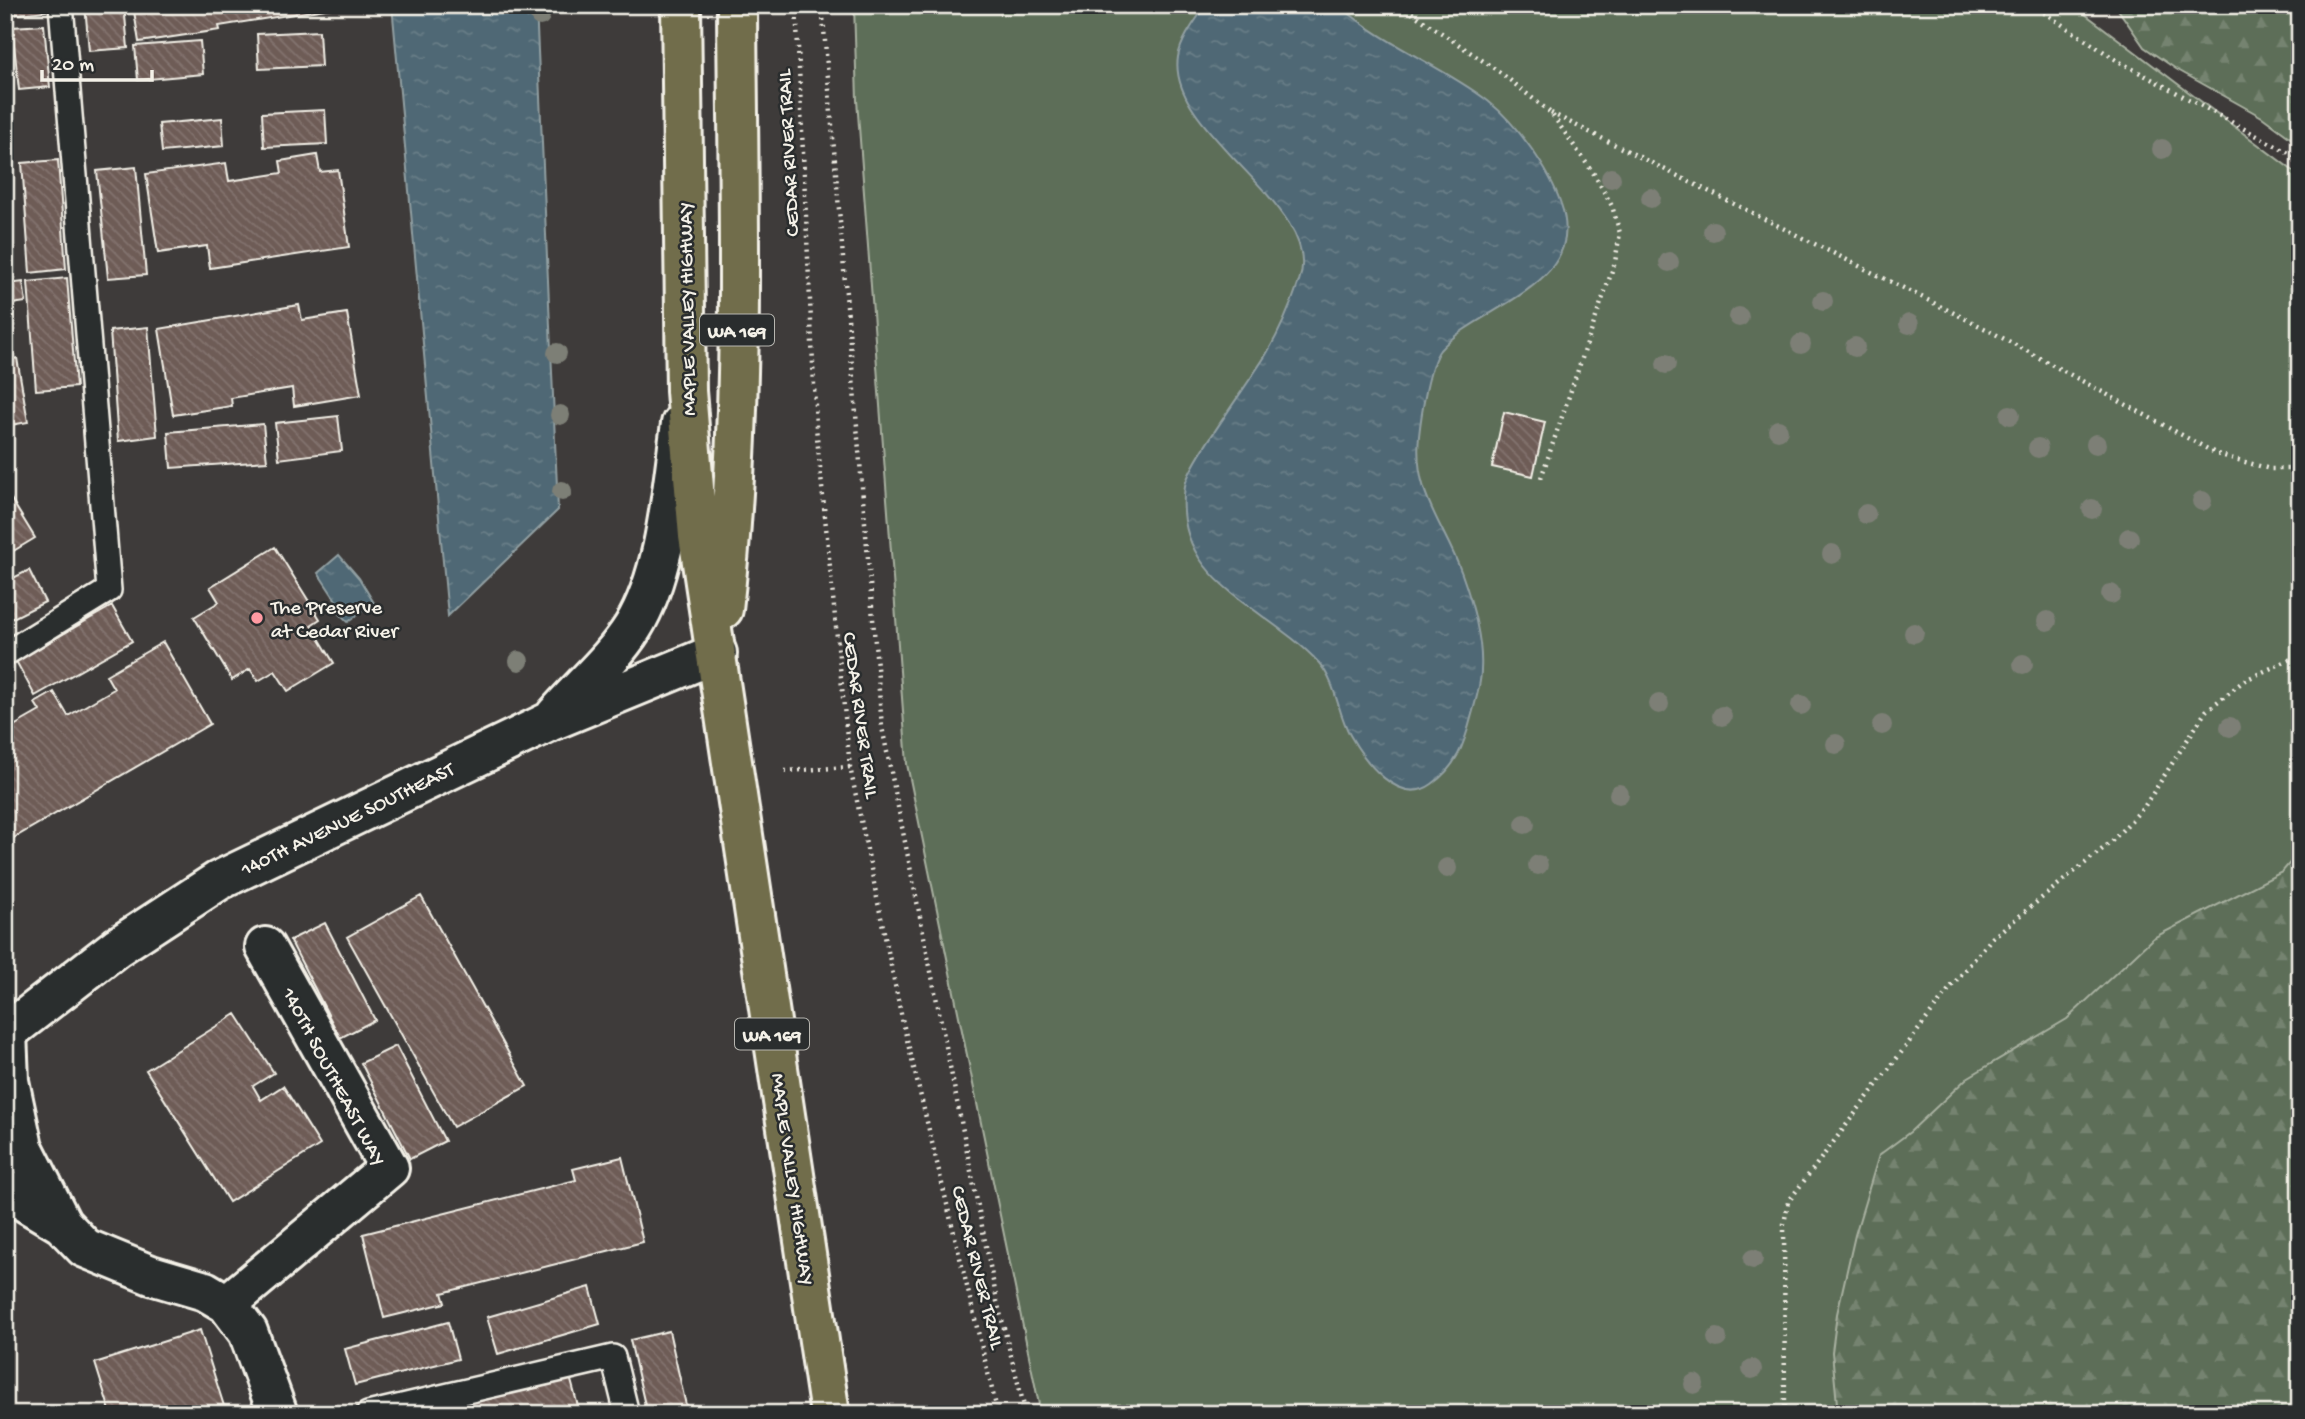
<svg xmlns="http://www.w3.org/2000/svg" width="2305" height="1419" viewBox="0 0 2305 1419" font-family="'Gochi Hand',sans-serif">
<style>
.grass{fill:#5d6e58;stroke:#a8b0a0;stroke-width:2}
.forest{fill:url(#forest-firs);stroke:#a8b0a0;stroke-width:2}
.water{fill:url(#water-ripples);stroke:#919fa2;stroke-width:2}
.building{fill:url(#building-back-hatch);stroke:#f4f1e8;stroke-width:2}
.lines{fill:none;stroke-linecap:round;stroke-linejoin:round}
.service-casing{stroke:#f4f1e8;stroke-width:28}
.minor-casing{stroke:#f4f1e8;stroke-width:44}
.secondary-casing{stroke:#f4f1e8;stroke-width:44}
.primary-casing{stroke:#f4f1e8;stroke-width:44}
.path{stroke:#f4f1e8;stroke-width:4.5;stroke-dasharray:2 5;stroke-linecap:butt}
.service{stroke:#2a2d2e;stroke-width:23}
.minor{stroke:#2a2d2e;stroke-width:38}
.secondary{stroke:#2a2d2e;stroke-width:38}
.primary{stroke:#716d4b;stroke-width:38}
.tree{fill:#7d7f76}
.poi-dot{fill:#ff9aa2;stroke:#2a2d2e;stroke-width:2.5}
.labels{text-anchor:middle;stroke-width:5;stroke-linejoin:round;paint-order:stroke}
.shield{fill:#2a2d2e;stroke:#b7b6b0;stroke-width:2}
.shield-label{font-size:19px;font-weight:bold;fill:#f4f1e8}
.street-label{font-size:21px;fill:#f4f1e8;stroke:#2a2d2e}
.poi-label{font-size:21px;fill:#f4f1e8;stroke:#2a2d2e;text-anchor:start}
</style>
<defs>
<pattern id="forest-firs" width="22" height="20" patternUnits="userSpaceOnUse" patternTransform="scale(1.75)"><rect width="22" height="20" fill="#5d6e58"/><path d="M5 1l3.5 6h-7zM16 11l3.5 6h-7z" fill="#758370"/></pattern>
<pattern id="water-ripples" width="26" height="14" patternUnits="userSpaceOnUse" patternTransform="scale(1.75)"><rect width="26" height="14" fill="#4f6874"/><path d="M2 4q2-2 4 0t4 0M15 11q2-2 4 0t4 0" fill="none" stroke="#697e88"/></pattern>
<pattern id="building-back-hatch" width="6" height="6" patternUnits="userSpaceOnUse" patternTransform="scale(1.75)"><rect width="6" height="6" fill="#6e5c57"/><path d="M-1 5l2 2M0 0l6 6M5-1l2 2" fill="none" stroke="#83746f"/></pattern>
</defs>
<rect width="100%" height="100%" fill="#3e3b3a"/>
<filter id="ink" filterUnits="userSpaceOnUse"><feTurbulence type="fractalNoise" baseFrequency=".0143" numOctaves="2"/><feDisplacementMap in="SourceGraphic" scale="14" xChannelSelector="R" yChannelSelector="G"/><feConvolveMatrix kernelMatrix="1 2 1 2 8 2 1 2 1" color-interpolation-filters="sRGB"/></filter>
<g filter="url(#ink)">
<!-- grass -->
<path class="grass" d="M854,5h1219l227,171v868l-343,370h-916l-134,-650 -50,-664z"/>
<!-- forest -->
<path class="forest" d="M2115,5h185v140l-38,-28 -86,-48 -32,-22z
M2300,851v563h-462l-6,-62 5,-38 18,-79 24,-80 31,-23 57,-54 100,-59 86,-81 129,-66z"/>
<!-- water -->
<path class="water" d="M392,5h144l22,505 -110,106z
M1206,5h133c45,40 102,60 149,96 28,22 62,69 73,103 29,82 -83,102 -121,146 -11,14 -19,66 -21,86 -6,59 25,87 43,138 10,28 21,66 19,96 0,15 -6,33 -10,48 -7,27 -15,49 -39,66 -33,24 -68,-24 -82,-49 -13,-23 -13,-51 -31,-72 -53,-58 -148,-81 -134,-177 3,-22 67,-107 82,-133 13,-22 24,-48 32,-72 28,-74 -133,-148 -121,-224 3,-18 18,-37 28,-52z
M339,555l20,23 15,25 -26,19 -10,-10 3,-4 -23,-35z"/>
<!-- building -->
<path class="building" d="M10,5h35l1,6 -35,4z
M85,5h39l4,43 -39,3z
M133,5h198l1,3 -113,18 1,4 -81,12z
M44,25l6,62 -31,3 -7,-63z
M319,31l2,35 -62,3 -2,-35z
M200,41l3,33 -65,6 -3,-34z
M325,110l2,34 -63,3 -2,-34z
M222,118l2,28 -62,6 -3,-28z
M317,155l3,17 18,-2 11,77 -139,21 -3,-22 -49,7 -12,-79 80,-11 3,18 53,-8 -2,-12z
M58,160l8,109 -36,4 -8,-110z
M136,167l10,108 -38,3 -11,-107z
M5,269l3,15 15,-2 3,20 -21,3z
M67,278l9,109 -40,3 -8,-108z
M299,305l3,15 45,-7 14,82 -67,11 -2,-18 -61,10 1,8 -59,9 -14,-86z
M148,327l9,109 -39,5 -8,-110z
M5,351l2,10 10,-3 11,64 -23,4z
M1504,412l41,10 -12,54 -41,-9z
M338,416l4,35 -63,8 -4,-36z
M263,424l4,37 -96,7 -3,-36z
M5,489l30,49 -30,18z
M275,547l45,72 -9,6 23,38 -46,28 -13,-20 -17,10 -8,-12 -18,11 -38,-63 25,-15 -9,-15z
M29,570l16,32 -40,20v-40z
M112,606l20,35 -97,55 -19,-35z
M163,642l47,82 -205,119v-112l35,-20 -5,-8 19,-11 14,24 46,-27 -8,-14z
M421,896l106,190 -74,41 -106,-190z
M325,923l50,97 -35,18 -50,-98z
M236,1014l38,59 -21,13 8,14 22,-14 37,59 -91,57 -83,-132z
M396,1046l49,95 -35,18 -49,-96z
M622,1157l21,85 -201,51 3,10 -61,15 -21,-84 213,-54 -3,-11z
M590,1287l10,37 -102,30 -11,-37z
M448,1322l10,37 -103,26 -10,-36z
M200,1330l24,76 -3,1 2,7h-112l-16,-51z
M669,1331l19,83h-41l-17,-74z
M569,1373l10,37 -15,4h-98l-4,-14z"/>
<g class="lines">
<defs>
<path id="service" d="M5,654l104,-64 -48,-585
M368,1414l245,-57 14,57"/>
<path id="minor" d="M7,1032l2,49 14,66 39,77
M5,1190l57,34 23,24 66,27 54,16 22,13 21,28 30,82
M227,1304l162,-136 -124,-221"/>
<path id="secondary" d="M555,716c25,-29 58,-57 78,-89 34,-55 39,-141 48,-203
M5,1034l112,-87 101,-66 331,-159 168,-69"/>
<path id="primary" d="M681,5l5,386 12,145 132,878
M723,609c23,-200 15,-403 14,-604"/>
</defs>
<!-- service casing -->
<use href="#service" class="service-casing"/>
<!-- minor casing -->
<use href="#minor" class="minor-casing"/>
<!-- secondary casing -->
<use href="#secondary" class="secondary-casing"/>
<!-- primary casing -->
<use href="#primary" class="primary-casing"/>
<!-- path -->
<path class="path" d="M796,5l20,422 34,340 52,252 96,395
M822,5l60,722 115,574 29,113
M1400,5l101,68 50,40 43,61 18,32 8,27 -5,29 -74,216
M2032,5l86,56 182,98
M1551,113l435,216 231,125 53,15h30
M785,771l65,-4
M1785,1414l-1,-190 4,-22 162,-214 42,-50 118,-95 34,-36 62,-96 39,-31 55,-25"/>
<!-- service -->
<use href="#service" class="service"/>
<!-- minor -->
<use href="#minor" class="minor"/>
<!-- secondary -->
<use href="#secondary" class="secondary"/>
<!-- primary -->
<use href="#primary" class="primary"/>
</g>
<!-- trees -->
<g class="tree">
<circle cx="540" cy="16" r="10"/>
<circle cx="2162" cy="149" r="10"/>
<circle cx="1611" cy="178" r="10"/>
<circle cx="1651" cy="198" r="10"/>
<circle cx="1713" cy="231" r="10"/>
<circle cx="1669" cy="262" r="10"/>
<circle cx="1823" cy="301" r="10"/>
<circle cx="1739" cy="317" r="10"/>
<circle cx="1909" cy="324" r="10"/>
<circle cx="1801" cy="344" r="10"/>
<circle cx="1855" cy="347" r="10"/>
<circle cx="557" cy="353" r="10"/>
<circle cx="1666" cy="364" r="10"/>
<circle cx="560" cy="415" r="10"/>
<circle cx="2010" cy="415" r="10"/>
<circle cx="1778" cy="430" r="10"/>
<circle cx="2096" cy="444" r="10"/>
<circle cx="2038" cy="448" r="10"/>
<circle cx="562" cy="491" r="10"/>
<circle cx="2202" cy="501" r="10"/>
<circle cx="2092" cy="509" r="10"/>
<circle cx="1866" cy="514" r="10"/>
<circle cx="2129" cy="538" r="10"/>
<circle cx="1832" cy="554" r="10"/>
<circle cx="2111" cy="594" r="10"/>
<circle cx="2047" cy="621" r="10"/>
<circle cx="1914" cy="633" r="10"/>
<circle cx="519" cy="661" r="10"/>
<circle cx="2023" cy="664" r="10"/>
<circle cx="1659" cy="704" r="10"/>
<circle cx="1801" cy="705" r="10"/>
<circle cx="1722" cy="716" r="10"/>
<circle cx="1882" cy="725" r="10"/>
<circle cx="2230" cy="727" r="10"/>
<circle cx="1836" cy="744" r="10"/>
<circle cx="1619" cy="794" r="10"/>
<circle cx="1525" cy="824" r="10"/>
<circle cx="1538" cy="865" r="10"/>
<circle cx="1447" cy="868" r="10"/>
<circle cx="1753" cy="1259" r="10"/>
<circle cx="1717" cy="1338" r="10"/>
<circle cx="1752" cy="1369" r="10"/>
<circle cx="1694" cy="1384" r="10"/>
</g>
</g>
<!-- markers -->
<circle class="poi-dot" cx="257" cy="618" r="7"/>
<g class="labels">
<!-- shield labels -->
<g class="shield">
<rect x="700" y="314.5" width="74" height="31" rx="5"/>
<rect x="735" y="1018.5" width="74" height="31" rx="5"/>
</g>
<g class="shield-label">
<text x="737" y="337">WA 169</text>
<text x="772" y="1041">WA 169</text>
</g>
<!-- street labels -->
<g class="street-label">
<text transform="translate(787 153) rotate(-93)" y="7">CEDAR RIVER TRAIL</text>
<text transform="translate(686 309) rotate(-91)" y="7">MAPLE VALLEY HIGHWAY</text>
<text transform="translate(862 715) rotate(82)" y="7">CEDAR RIVER TRAIL</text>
<text transform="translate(347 818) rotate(-26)" y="7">140TH AVENUE SOUTHEAST</text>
<text transform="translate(335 1076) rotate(62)" y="7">140TH SOUTHEAST WAY</text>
<text transform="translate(794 1179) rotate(82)" y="7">MAPLE VALLEY HIGHWAY</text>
<text transform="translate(979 1267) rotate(76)" y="7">CEDAR RIVER TRAIL</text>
</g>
<!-- poi labels -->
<g class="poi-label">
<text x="271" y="613">The Preserve<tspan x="271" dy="24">at Cedar River</tspan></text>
</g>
</g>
<!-- margin -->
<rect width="2305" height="1419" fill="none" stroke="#2a2d2e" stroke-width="28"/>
<rect x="14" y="14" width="2277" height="1391" fill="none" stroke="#f4f1e8" stroke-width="2.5" filter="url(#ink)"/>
<!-- scale -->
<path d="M42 70v10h110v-10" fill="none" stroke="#f4f1e8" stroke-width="3.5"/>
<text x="52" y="70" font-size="21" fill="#f4f1e8" stroke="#2a2d2e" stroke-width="5" paint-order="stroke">20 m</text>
</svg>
